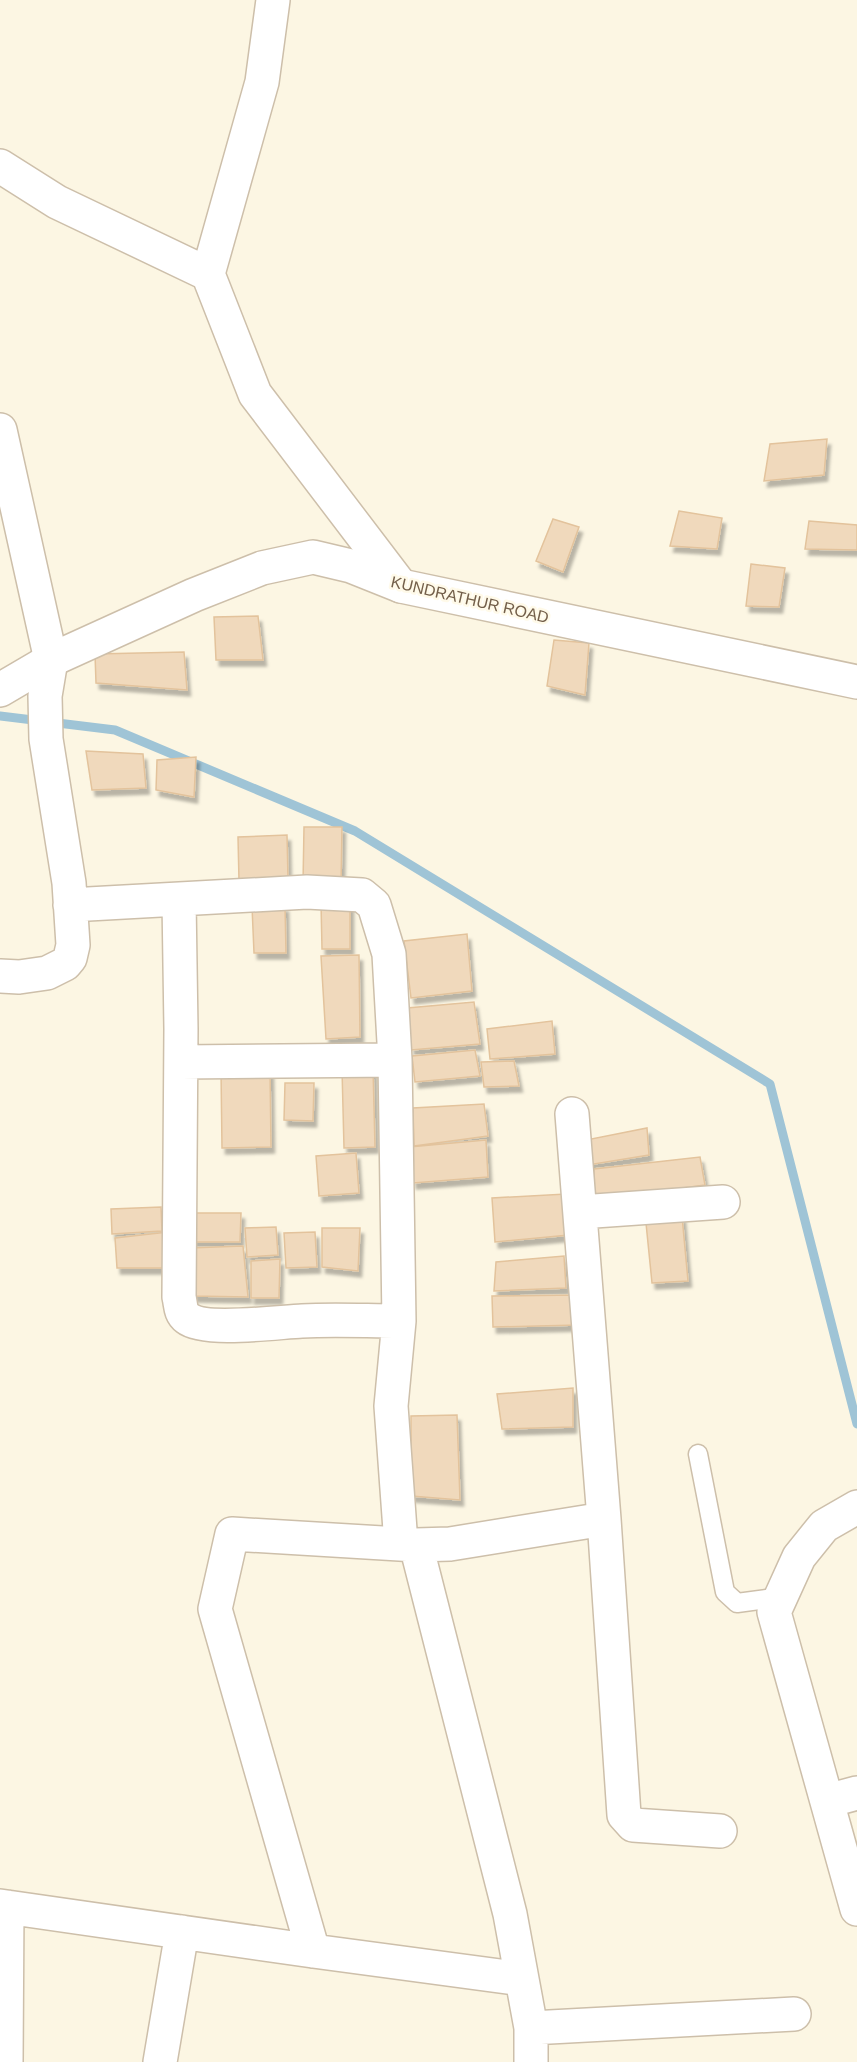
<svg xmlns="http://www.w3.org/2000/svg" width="857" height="2062" viewBox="0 0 857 2062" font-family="Helvetica,sans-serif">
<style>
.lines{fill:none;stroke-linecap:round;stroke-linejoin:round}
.stream{stroke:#9fc4d6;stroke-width:9}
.building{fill:#f0d9bc;stroke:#e3c39c;stroke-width:1.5;filter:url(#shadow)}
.service-casing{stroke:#cdbfaa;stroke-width:21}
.minor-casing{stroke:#cdbfaa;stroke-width:36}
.tertiary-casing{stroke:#cdbfaa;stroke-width:36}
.service{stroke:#fff;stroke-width:18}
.minor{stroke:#fff;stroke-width:33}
.tertiary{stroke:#fff;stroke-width:33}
.labels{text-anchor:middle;stroke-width:5;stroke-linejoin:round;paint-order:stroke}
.street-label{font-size:16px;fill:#735f4a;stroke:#fffae9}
</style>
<defs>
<filter id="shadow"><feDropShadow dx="3.5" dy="6" stdDeviation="1.5" flood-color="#0004"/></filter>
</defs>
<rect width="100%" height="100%" fill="#fcf6e3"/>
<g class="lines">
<!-- stream -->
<path class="stream" d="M0,716l115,14 240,101 415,253 87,340"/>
</g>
<!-- building -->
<path class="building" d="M827,439l-3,36 -60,6 6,-37z
M679,511l43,7 -5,31 -47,-3z
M553,519l26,8 -16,45 -27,-11z
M809,521l48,4v25l-52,-1z
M751,564l34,4 -6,39 -33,-1z
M258,616l5,44h-47l-2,-43z
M554,640l35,3 -4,52 -38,-9z
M184,652l3,38 -91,-7 -1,-29z
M86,751l57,3 3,34 -54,2z
M196,757l-2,40 -38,-7 1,-30z
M304,827h38l-1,57 -38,-1z
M287,835l1,44 -49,2 -1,-44z
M350,902v47h-28l-1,-46z
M252,906h33l1,47h-32z
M467,934l5,57 -61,7 -7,-57z
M359,955l1,82 -34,2 -5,-83z
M474,1002l6,42 -69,6 -4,-42z
M552,1021l3,33 -65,5 -3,-30z
M475,1050l5,26 -65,6 -3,-26z
M514,1061l5,25 -35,1 -3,-25z
M373,1068l2,79 -31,1 -2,-79z
M221,1071h49l1,76 -49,1z
M285,1083h29l-1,38 -29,-1z
M484,1104l4,32 -74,10 -1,-38z
M647,1128l2,27 -61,10 -2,-25z
M486,1140l2,37 -75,6 -4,-36z
M356,1153l3,40 -40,3 -3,-40z
M700,1157l5,28 -112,15 1,-31z
M566,1194l3,41 -74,7 -3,-44z
M161,1207l1,24 -50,3 -1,-25z
M191,1213h50l-1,29h-48z
M682,1216l6,65 -36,2 -6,-60z
M276,1227l2,28 -31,2 -2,-29z
M322,1228h38l-2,43 -36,-4z
M168,1232l-3,36h-48l-2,-30z
M315,1232l2,35 -31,1 -2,-35z
M243,1246l5,51 -55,-1 -4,-48z
M564,1256l2,32 -72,3 2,-29z
M280,1259l-1,39h-28v-37z
M578,1295v30l-85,2 -1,-31z
M573,1388v39l-71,2 -5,-35z
M457,1415l3,85 -49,-4v-80z"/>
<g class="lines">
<defs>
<path id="service" d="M698,1454l27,138 12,11 44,-6"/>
<path id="minor" d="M273,0l-11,82 -54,192 47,120 146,192
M0,166l57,36 151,72
M0,430l51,230 -6,36 1,43 23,144 4,62 -3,13 -5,6 -18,9 -28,4 -19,-1
M179,900l2,129 -2,268c2,8 1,16 8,21 17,14 91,4 115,3 32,-2 65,0 97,0
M70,905l237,-13 55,3 12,10 15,49 6,106 4,261 -8,85 10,138
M181,1062l214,-2
M572,1114l32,405 20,296 9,10 87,6
M580,1212l143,-10
M857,1507l-33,19 -25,31 -25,55 83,297
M416,1545l94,369 21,114v34
M827,1801l30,-8
M0,1906l313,45 209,28
M313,1951l-98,-342 17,-75 184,11 34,-1 154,-25
M531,2028l263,-14
M6,2062l1,-155
M160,2062l22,-130"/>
<path id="tertiary" d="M0,690l51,-30 143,-65 68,-27 51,-11 38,9 50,20 456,96"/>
</defs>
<!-- service casing -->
<use href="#service" class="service-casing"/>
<!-- minor casing -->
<use href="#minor" class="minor-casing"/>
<!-- tertiary casing -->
<use href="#tertiary" class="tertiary-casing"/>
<!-- service -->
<use href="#service" class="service"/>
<!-- minor -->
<use href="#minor" class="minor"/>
<!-- tertiary -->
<use href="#tertiary" class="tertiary"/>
</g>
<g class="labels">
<!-- street labels -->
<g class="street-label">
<text transform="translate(470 599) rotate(13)" y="6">KUNDRATHUR ROAD</text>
</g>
</g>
</svg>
